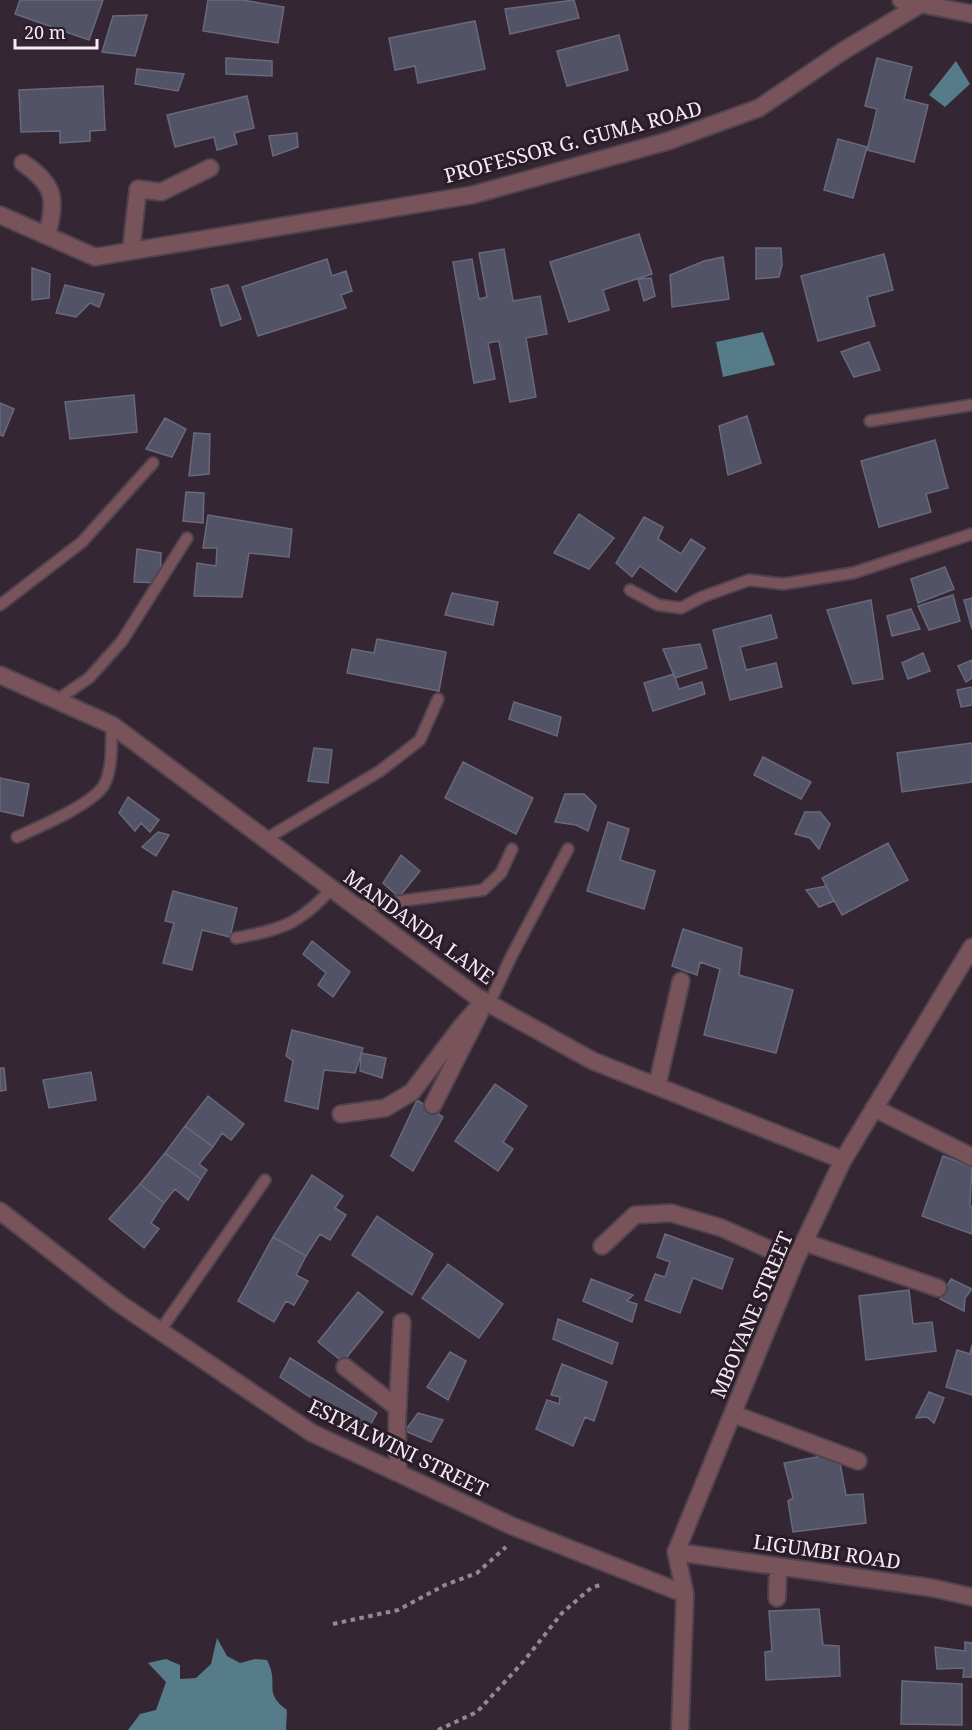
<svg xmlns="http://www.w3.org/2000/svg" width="972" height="1730" viewBox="0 0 972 1730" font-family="'Noto Serif',serif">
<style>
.water{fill:#567c89}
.building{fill:#525367;stroke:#68697e;stroke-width:1.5}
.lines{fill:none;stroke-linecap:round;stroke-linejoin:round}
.service-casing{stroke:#50424e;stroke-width:14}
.minor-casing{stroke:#50424e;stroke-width:20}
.tertiary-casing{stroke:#50424e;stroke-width:20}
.path{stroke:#958893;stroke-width:4;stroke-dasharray:4.5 4.5;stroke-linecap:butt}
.service{stroke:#78545a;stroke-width:10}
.minor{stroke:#78545a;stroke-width:16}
.tertiary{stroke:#78545a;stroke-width:16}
.labels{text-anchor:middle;stroke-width:6;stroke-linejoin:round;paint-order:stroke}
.street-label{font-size:20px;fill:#f5ebf4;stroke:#2b1c29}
</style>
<rect width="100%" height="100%" fill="#352633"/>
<!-- water -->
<path class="water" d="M956,61l14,23 -25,23 -16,-12z
M763,332l12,33 -52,12 -7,-35z
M217,1638l10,18 13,7 15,-4 12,1c13,25 -5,32 20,50l-1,20h-158l12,-16 16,-4 10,-28 -18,-19 18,-4 14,6v14l16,-1 15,-14z"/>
<!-- building -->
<path class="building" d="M20,0h83l-14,40 -74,-26z
M208,0h34l42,7 -6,36 -75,-12z
M574,0l5,18 -69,16 -5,-25z
M147,15l-12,41 -33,-4 11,-36z
M475,21l10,48 -67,14 -3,-17 -20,4 -6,-32z
M619,35l9,35 -61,16 -10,-35z
M226,58l46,3v15l-46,-2z
M877,58l35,9 -8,32 24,6 -14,57 -47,-12 10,-41 -12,-3z
M137,69l47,5 -6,17 -43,-7z
M103,86l2,44 -15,1v10l-30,2v-12l-39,1 -2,-42z
M247,96l7,32 -20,5 3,11 -20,6 -3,-13 -39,10 -8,-32z
M297,133l1,14 -25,9 -4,-20z
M838,139l29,8 -14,51 -29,-8z
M639,234l13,40 -49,16 6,20 -40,12 -19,-60z
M756,248h25l1,17 -3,12 -23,2z
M504,249l9,52 27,-5 7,38 -21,4 10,59 -26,5 -11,-61 -11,2 7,36 -21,4 -21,-121 19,-3 7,40 8,-2 -8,-44z
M884,254l9,36 -26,7 8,29 -57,15 -17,-65z
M723,257l6,42 -57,8 -2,-32 34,-14z
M327,259l5,17 14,-5 6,20 -11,4 5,13 -88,28 -16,-49z
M32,268l18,6 -1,24 -17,2z
M651,278l4,18 -11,5 -6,-22z
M65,285l39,9 -5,13 -9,-4 -14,14 -20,-4z
M228,285l13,34 -20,7 -10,-37z
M869,342l11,28 -26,7 -13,-25z
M134,395l3,37 -67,7 -5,-37z
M0,403l14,6 -11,27 -3,-1z
M747,416l14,47 -33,12 -9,-49z
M165,418l21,11 -14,28 -26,-8z
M194,433l16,1 -1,40 -20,2z
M935,440l13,48 -22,6 5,18 -52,15 -18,-66z
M186,492l18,1 -1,30 -20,-2z
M579,514l35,24 -25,31 -35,-16z
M208,515l84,14 -3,28 -40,-4 -7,44 -48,-1 3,-33 19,3 1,-18h-14z
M644,517l19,10 -5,12 23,15 10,-15 14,9 -29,44 -36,-26 -8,11 -16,-14z
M137,549l24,4 -1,30 -26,-1z
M945,567l9,22 -36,14 -7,-24z
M452,593l46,9 -5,23 -48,-10z
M953,595l7,26 -31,9 -11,-24z
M972,598v31l-8,-29z
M871,600l12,79 -30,5 -26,-74z
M911,609l9,20 -28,7 -5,-20z
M771,615l6,23 -37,9 6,23 30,-7 6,24 -52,13 -17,-70z
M377,639l69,13 -7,39 -92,-18 5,-24 22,4z
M700,644l7,24 -32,10 -12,-29z
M923,653l7,18 -22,8 -6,-16z
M972,660v18l-6,4 -8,-16z
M674,674l5,15 23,-7 3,12 -52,17 -9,-28z
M972,687v18l-11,2 -4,-17z
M514,702l47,15 -4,19 -48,-17z
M972,743v39l-70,10 -5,-39z
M314,748l18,2 -4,33 -20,-2z
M763,757l48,25 -10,17 -47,-24z
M463,762l70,36 -17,36 -71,-36z
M0,778l29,6 -6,32 -23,-5z
M565,794h19l12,12 -8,25 -12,-6 -21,-3z
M128,797l31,23 -9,12 -9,-9 -6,8 -16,-18z
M805,812h15l10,12 -11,25 -9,-11 -15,-4z
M608,822l21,7 -9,31 35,11 -11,38 -57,-18z
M158,832l11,3 -13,21 -14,-9z
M888,843l20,37 -66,35 -20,-37z
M401,855l19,16 -21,26 -16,-14z
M826,886l8,15 -15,6 -13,-17z
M173,891l64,17 -7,29 -28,-7 -10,40 -29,-7 11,-40 -9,-2z
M683,929l59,19 -3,27 54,15 -17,63 -72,-18 16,-66 -20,-7 -3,13 -25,-9z
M312,941l38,31 -17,25 -15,-12 8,-12 -23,-19z
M292,1030l71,18 -8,25 -31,-3 -6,39 -33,-8 8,-40 -7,-5z
M361,1053l25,5 -4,20 -22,-7z
M0,1068h4l2,22 -6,1z
M91,1072l5,28 -47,8 -6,-28z
M495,1084l32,22 -24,36 10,7 -15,22 -43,-30z
M208,1096l36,28 -13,16 -9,-7 -9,14 -28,-21z
M417,1100l26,17 -30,54 -22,-15z
M185,1126l28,21 -14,17 8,6 -6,9 -36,-26z
M165,1153l36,26 -13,21 -13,-11 -11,14 -24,-19z
M943,1156l29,11 -2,39 2,1v27l-50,-18z
M312,1175l31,21 -8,12 11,7 -16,25 -10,-6 -14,22 -33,-19z
M140,1184l24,19 -13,20 8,6 -15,19 -35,-29z
M377,1216l56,38 -21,41 -60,-40z
M665,1234l68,25 -11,30 -29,-11 -13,35 -35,-13 10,-26 10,3 5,-15 -13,-5z
M273,1237l33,19 -10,19 12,6 -14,24 -8,-4 -12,21 -36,-21z
M448,1264l55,40 -24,34 -57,-40z
M591,1279l42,16 -6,6 10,3 -5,18 -49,-21z
M951,1279l21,10 -7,9 -1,13 -24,-12z
M909,1290l4,34 19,-2 4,29 -70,9 -7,-64z
M358,1292l25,20 -40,50 -25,-20z
M558,1319l60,24 -6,21 -59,-25z
M972,1345v50l-26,-8 11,-37 13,4z
M450,1352l16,9 -18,39 -21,-13z
M290,1358l87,55 -12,21 -85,-57z
M562,1364l45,18 -13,39 -9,-4 -12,29 -37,-17 11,-29 12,4 1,-7 -9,-2z
M929,1392l15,6 -10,25 -7,-6 -11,1z
M418,1413l25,7 -12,22 -26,-11z
M838,1453l8,42 17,-1 3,29 -73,9 -5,-31 5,-3 -9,-35z
M819,1609l4,36 16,1 1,30 -74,4 -1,-28 7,-1 -3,-40z
M965,1642l7,1v34h-9l1,-9 -27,1 -2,-22 30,4z
M902,1681l60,3v41l-61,-1z"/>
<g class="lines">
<defs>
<path id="service" d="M870,421l102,-16
M630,590l28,15 23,3 21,-11 47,-17 34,4 70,-11 119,-39
M0,605l82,-63 71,-79
M57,700l32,-22 33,-37 65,-103
M17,837c21,-10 75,-32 87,-52 9,-16 7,-42 8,-60
M264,840l116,-69 40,-31 18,-41
M356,907l127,-17 18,-17 11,-24
M236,938c45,-9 63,-13 95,-49
M489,1004l22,-47 57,-108
M160,1331l105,-151"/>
<path id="minor" d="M901,0l71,14
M23,163c33,23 33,36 24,73
M0,215l95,42 377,-62 196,-54 91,-33 84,-57 78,-47
M131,251l7,-62 23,3 49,-24
M0,675l112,50 365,272 116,64 250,99
M657,1086l24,-105
M433,1105l48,-95
M874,1108l98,49
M341,1114l44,-6 27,-16 49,-65 23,-26
M0,1211l120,93 192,129 200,93 173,68
M804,1242l134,46
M602,1246l33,-31 36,-2 51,15 73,33
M345,1367l53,41
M733,1414l125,47
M398,1473l-1,-51 5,-100
M676,1552l257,36 39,9
M777,1598l1,-31"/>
<path id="tertiary" d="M680,1730l5,-136 -9,-42 119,-291 48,-101 129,-213"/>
</defs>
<!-- service casing -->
<use href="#service" class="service-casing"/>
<!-- minor casing -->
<use href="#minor" class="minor-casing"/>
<!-- tertiary casing -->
<use href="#tertiary" class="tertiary-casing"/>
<!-- path -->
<path class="path" d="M333,1624l65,-14 47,-25 32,-12 29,-26
M438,1730l39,-18 47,-51 38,-48 29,-25 9,-3"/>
<!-- service -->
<use href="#service" class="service"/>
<!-- minor -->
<use href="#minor" class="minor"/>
<!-- tertiary -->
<use href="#tertiary" class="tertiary"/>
</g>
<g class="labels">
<!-- street labels -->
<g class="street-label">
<text transform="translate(573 142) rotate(-15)" y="7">PROFESSOR G. GUMA ROAD</text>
<text transform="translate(419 927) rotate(36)" y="7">MANDANDA LANE</text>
<text transform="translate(752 1315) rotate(-67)" y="7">MBOVANE STREET</text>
<text transform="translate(398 1448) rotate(26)" y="7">ESIYALWINI STREET</text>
<text transform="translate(827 1552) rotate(8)" y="7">LIGUMBI ROAD</text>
</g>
</g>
<!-- scale -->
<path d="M15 39v9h82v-9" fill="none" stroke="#f5ebf4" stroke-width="3"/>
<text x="24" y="39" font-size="18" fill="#f5ebf4" stroke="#2b1c29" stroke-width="4.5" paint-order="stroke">20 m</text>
</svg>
